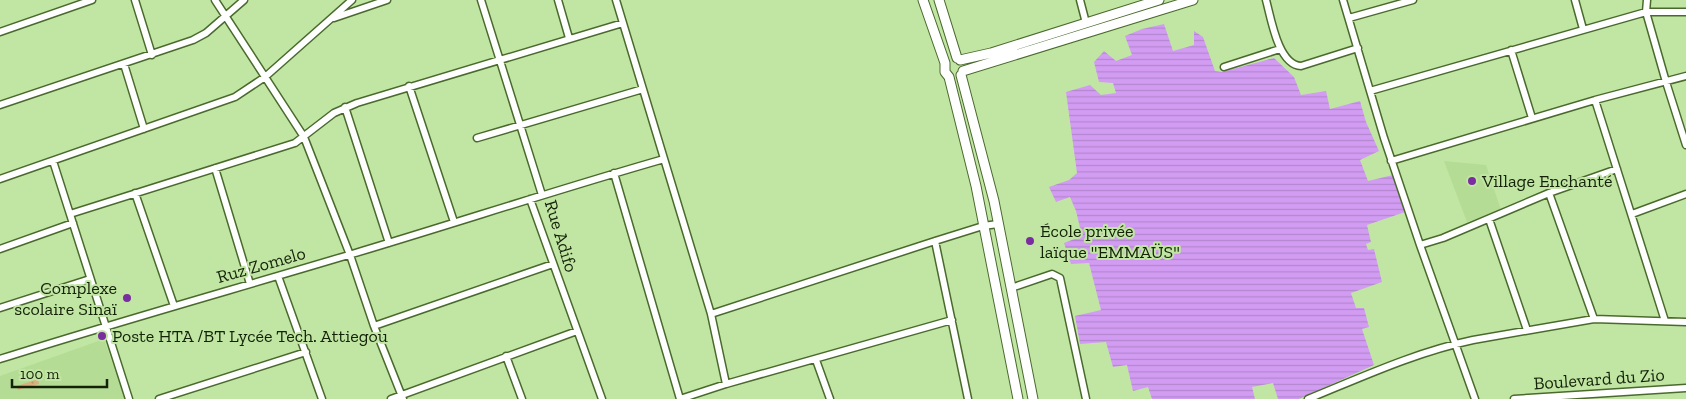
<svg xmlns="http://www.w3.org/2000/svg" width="1686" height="399" viewBox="0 0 1686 399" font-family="'Zilla Slab',serif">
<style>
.built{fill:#b4dc94}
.garden{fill:url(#garden-dots)}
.water{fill:url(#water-rules)}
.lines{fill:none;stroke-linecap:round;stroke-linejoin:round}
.street-casing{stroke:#4a6a2d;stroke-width:9}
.secondary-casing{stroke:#4a6a2d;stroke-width:11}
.street{stroke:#fff;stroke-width:6}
.secondary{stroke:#fff;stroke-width:9}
.poi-dot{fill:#7a2d9f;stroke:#c1e6a4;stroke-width:2}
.labels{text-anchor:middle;stroke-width:4;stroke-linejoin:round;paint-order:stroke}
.poi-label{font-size:18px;fill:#142208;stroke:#c1e6a4;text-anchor:start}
.street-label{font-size:18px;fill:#142208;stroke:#c1e6a4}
</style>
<defs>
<pattern id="garden-dots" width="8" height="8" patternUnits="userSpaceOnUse" patternTransform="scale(1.25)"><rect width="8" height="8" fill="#d9b07e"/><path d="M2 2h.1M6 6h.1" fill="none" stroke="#b9976b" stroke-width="1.8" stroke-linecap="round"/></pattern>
<pattern id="water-rules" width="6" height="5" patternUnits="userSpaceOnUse" patternTransform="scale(1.25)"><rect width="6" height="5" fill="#d29cf3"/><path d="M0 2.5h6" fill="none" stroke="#b386cf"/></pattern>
</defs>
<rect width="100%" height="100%" fill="#c1e6a4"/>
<!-- built -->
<path class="built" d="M1444,161l42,4 15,45 -34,12z
M104,339l21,60h-125v-23z"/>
<!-- garden -->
<path class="garden" d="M38,379l1,5 -21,6 -1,-4z"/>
<!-- water -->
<path class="water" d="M1164,24l9,27 21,-6v-14l9,6 12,34 7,1 52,-14 20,19 7,18 25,-4 4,18 30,-8 6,21 13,29 -19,9 8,21 25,-6 12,37 -38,13 4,17 -5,2 2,6 6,-1 8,33 -31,11 5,15h8l5,19 -7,2 12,36 -75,34h-21l-5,-16 -21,4 3,12h-103l-4,-12 -15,4 -6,-26 -14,2 -7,-25 -26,2 -5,-28 26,-6 -12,-47 -18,1 -7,-21 18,-7 -6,-25 -6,-14 -14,5 -7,-15 20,-7 8,-7 -11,-81 24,-7 11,10 15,-2 -3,-10 -14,-1 -5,-20 10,-11 12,10 16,-6 -7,-19 17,-7z"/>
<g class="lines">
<defs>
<path id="street" d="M135,0l17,55
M215,0l89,137 46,118 24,71 29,73
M481,0l61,195
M558,0l11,38
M616,0l95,314 15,70
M1080,0l6,23
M1266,0c5,18 12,65 35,66l57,-18
M1343,0l41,138 36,107 55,154
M1575,0l8,29
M1647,0l-1,12 20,70 20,63
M334,18l53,-18
M1349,18l64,-18
M0,32l92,-32
M1511,50l21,68
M124,64l20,65
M1224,67l56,-18
M409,86l45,136
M1370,91l276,-79h40
M1595,100l70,221
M0,105l193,-65 13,-7 38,-33
M345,107l44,136
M477,138l166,-49
M53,161l76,238
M1391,161l204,-61 91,-24
M215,168l35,116
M614,173l66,226
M0,179l235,-82 30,-20 87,-77
M135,193l39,113
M1549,193l45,126
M530,199l72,200
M70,214l225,-71 39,-30 23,-10 266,-80
M1632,214l54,-20
M1489,219l38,111
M935,241l33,158
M1420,245l23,-7 106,-45 68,-24
M0,249l73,-26
M278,276l44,123
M1011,288l41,-14 8,4 26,121
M0,308l90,-29
M711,314l224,-73 48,-15 15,-2
M374,326l179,-62
M506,356l16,43
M0,359c117,-37 235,-70 352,-105 104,-31 207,-65 312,-95
M816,360l14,39
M159,399l147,-47
M391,399l186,-68
M680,399l46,-15 226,-64
M1308,399c54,-22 108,-47 165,-59l121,-21 92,3
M1514,399l172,-11"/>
<path id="secondary" d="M923,0l22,63v9l4,5 27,109 42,213
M939,0l18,58
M960,60l31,-7 168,-53
M963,71l230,-71
M961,75l33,126 39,198"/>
</defs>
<!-- street casing -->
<use href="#street" class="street-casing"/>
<!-- secondary casing -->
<use href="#secondary" class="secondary-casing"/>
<!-- street -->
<use href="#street" class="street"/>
<!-- secondary -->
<use href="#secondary" class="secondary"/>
</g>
<!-- markers -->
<g class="poi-dot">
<circle cx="1472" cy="181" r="5"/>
<circle cx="1030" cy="241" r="5"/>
<circle cx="127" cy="298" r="5"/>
<circle cx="102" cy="336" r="5"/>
</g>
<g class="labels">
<!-- poi labels -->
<g class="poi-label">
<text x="1482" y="187">Village Enchanté</text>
<text x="1040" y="237">École privée<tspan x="1040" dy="21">laïque "EMMAÜS"</tspan></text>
<text x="117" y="294" text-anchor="end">Complexe<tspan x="117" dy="21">scolaire Sinaï</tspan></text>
<text x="112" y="342">Poste HTA /BT Lycée Tech. Attiegou</text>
</g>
<!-- street labels -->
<g class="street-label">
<text transform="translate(561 236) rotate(73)" y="6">Rue Adifo</text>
<text transform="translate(261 265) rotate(-16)" y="6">Ruz Zomelo</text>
<text transform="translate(1599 379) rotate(-4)" y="6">Boulevard du Zio</text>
</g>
</g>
<!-- scale -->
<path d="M12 379v8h95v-8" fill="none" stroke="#142208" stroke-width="2.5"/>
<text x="20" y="379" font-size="15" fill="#142208" stroke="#c1e6a4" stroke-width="4" paint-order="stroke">100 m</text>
</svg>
